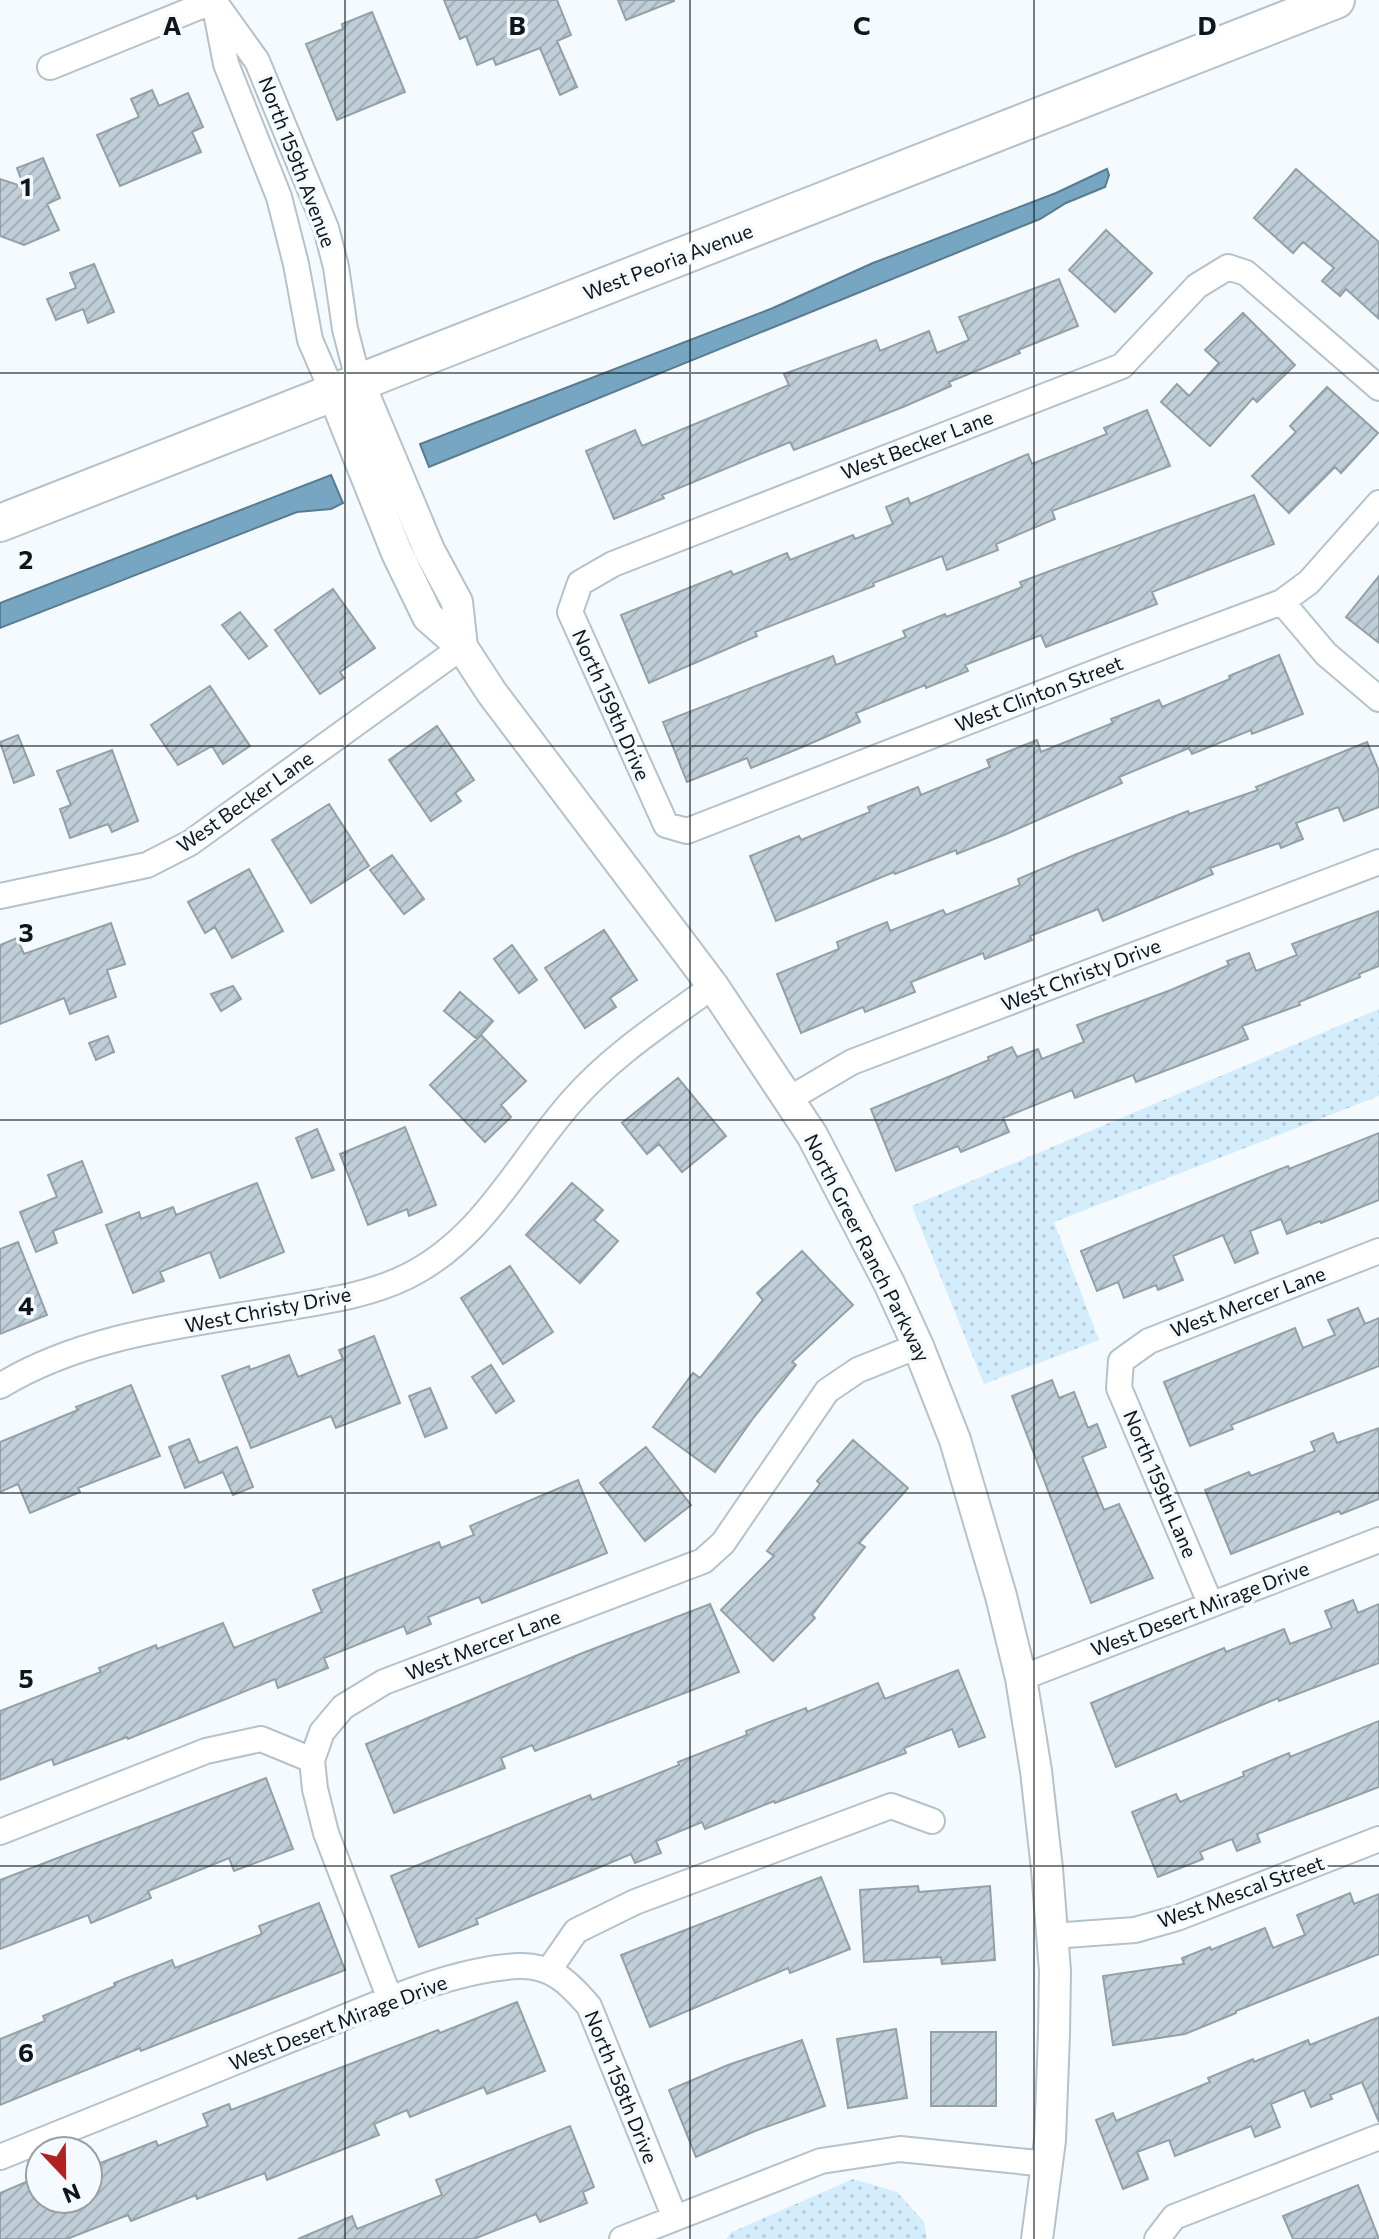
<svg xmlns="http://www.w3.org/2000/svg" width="1379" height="2239" viewBox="0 0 1379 2239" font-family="Commissioner,sans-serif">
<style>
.park{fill:url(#park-dots)}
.water{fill:#77a6c2;stroke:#587b8f;stroke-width:2}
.building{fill:url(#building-hatch);stroke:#92a0a8;stroke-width:2}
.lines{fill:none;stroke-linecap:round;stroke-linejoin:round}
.minor-casing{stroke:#b4c2cb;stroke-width:28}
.tertiary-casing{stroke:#b4c2cb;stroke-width:34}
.secondary-casing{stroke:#b4c2cb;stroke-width:40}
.minor{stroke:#fff;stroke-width:24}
.tertiary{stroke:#fff;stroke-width:30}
.secondary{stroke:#fff;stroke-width:36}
.grid{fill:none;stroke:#101619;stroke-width:2;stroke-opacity:0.55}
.labels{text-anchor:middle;stroke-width:7;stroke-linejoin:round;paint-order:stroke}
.street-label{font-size:20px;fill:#101619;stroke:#f4fafe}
.grid-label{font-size:26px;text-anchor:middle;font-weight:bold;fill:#101619;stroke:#f4fafe;stroke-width:7;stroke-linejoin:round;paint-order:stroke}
</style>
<defs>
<pattern id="park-dots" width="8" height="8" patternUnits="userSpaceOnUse" patternTransform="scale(2)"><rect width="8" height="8" fill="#d4edfc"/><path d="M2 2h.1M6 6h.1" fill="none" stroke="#b5cad7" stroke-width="1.8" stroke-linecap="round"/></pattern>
<pattern id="building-hatch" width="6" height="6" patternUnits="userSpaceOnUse" patternTransform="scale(2)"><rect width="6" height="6" fill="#c0ced7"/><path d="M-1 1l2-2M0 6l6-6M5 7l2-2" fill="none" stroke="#a4b0b8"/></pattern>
</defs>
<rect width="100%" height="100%" fill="#f4fafe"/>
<!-- park -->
<path class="park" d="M1379,1009v87l-325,126 45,118 -115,44 -72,-178z
M853,2179l44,13 27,30 3,17h-201l6,-7z"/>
<!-- water -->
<path class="water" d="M1107,169l2,6 -4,12 -39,16 -26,16 -611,248 -9,-23 353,-136 100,-45 183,-70z
M331,475l12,28 -12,6 -34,3 -297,116v-25z"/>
<!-- building -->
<path class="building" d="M444,0h113l14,35 -14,6 20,46 -17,8 -20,-47 -44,17 -3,-7 -16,7 -11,-29 -6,3z
M618,0h56v1l-48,19z
M372,12l33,80 -68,28 -31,-76 37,-15 -1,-5z
M152,90l7,16 29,-13 15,34 -11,5 9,20 -81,34 -23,-51 42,-18 -8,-18z
M43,158l17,40 -13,6 12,26 -35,15 -24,-9v-57l24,8 -7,-19z
M1296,169l83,73v77l-33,-30 -6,7 -18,-15 12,-13 -31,-26 -10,11 -39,-35z
M1106,230l46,43 -37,39 -46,-42z
M94,264l20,48 -26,11 -5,-14 -27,11 -9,-21 29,-11 -6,-15z
M1059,279l19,47 -60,24 2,3 -71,29 2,4 -48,21 -109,43 -4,-8 -128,53 2,3 -50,21 -28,-68 49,-21 7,16 147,-61 -5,-11 92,-34 4,11 49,-20 8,22 32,-13 -10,-23z
M1243,313l52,52 -38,37 -4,-4 -43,48 -49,-44 16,-18 12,12 30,-33 -14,-13z
M1327,387l51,46 -37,40 -6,-6 -46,46 -37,-37 44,-44 -6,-6z
M1147,410l23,56 -118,45 3,8 -59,25 2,6 -51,20 -5,-14 -69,27 1,3 -119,46 2,4 -108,47 -28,-68 110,-44 2,4 54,-22 3,7 63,-25 2,4 38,-15 -7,-17 22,-9 2,6 118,-50 4,10 75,-30 -3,-6z
M1254,495l20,49 -122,48 5,12 -111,43 -5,-12 -76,30 3,6 -42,17 -1,-3 -69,28 4,9 -60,26 -49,20 -4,-10 -60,24 -24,-60 170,-66 3,9 70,-28 -3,-6 42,-17 1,3 76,-30 -2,-5z
M1379,576v67l-33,-26z
M333,589l42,59 -35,24 4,6 -24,16 -45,-64z
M240,612l27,34 -18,13 -27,-34z
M1279,655l24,59 -51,20 -1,-4 -59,24 -3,-6 -70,29 3,6 -118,52 -47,19 -1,-4 -61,24 -1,-2 -118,49 -26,-65 49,-20 2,4 69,-28 -2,-5 50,-20 3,8 69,-28 -3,-7 50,-20 4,12 72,-29 -2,-4 48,-19 3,7 68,-28 -1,-3z
M210,686l40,60 -27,18 -11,-18 -34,19 -27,-40z
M437,726l37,54 -19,13 6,8 -30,20 -42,-61z
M18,735l16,40 -20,8 -14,-41z
M1367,742l12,29v36l-35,14 -6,-14 -42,16 7,16 -22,9 -2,-5 -69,25 3,6 -110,47 -5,-12 -68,27 2,4 -47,19 -2,-6 -72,29 4,10 -50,20 -2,-5 -62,26 -24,-59 62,-25 -2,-7 50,-20 3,9 53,-21 3,5 74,-30 -2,-6 59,-25 111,-43 1,3 69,-24 -2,-3z
M112,750l26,71 -26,11 -4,-8 -38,14 -10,-29 11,-4 -14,-34z
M329,804l40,62 -58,37 -39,-63z
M392,855l32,44 -20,15 -34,-44z
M249,869l34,62 -51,27 -17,-31 -10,6 -17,-31z
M1379,911v55l-20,8 1,3 -61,25 1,3 -58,21 6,13 -112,43 -3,-7 -58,23 -3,-8 -69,28 6,14 -48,20 -3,-6 -62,25 -25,-62 118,-49 -1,-3 24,-10 5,10 21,-8 4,10 42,-17 -7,-17 94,-35 58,-25 -2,-4 22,-8 7,18 41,-16 -5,-11z
M111,923l14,41 -18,6 9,27 -46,17 -6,-16 -64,26v-79l17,-7 7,16z
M604,930l33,50 -27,18 6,9 -31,21 -40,-60z
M512,945l25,35 -18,13 -25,-34z
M233,986l8,13 -20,12 -10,-17z
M460,992l33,29 -16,18 -33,-28z
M481,1035l45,46 -25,24 10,12 -26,25 -55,-57z
M108,1036l6,16 -18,8 -7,-17z
M678,1078l48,58 -44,36 -23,-28 -12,10 -25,-31z
M405,1127l31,78 -27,11 -2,-7 -39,16 -28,-71z
M317,1129l17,41 -22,8 -16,-40z
M1379,1133v67l-58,23 -1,-2 -33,13 -6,-15 -31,12 8,22 -23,10 -12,-28 -50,21 10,24 -25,10 -2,-5 -32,13 -6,-16 -21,9 -16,-40 162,-67 45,-18 1,3z
M82,1161l20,51 -49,19 4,12 -21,9 -16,-40 37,-15 -9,-22z
M257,1183l27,69 -64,26 -10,-26 -50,20 4,9 -31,12 -27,-68 33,-13 2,7 32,-12 3,8z
M572,1183l31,27 -9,10 24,21 -38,42 -54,-48z
M18,1242l29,73 -47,19v-85z
M802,1251l51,54 -61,57 4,3 -42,52 -39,55 -62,-45 40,-54 7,5 63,-78 -6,-7z
M510,1266l43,66 -50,32 -42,-66z
M1358,1308l7,16 14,-6v48l-148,59 2,4 -43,17 -26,-64 131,-54 8,20 32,-13 -7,-15z
M374,1336l26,67 -64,25 -5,-12 -80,32 -29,-72 27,-10 1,4 39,-15 9,22 45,-18 -4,-9z
M491,1365l23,36 -18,12 -24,-36z
M1052,1380l7,18 15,-6 14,36 9,-4 9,23 -24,10 22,53 15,-6 34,74 -62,25 -79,-207z
M131,1385l29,71 -82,32 2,4 -50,21 -12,-29 -18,8v-50l78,-32 -2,-3z
M430,1388l17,40 -22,9 -16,-41z
M1379,1428v71l-38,15 -2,-3 -108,43 -26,-64 44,-18 2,4 64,-25 -4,-9 22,-9 4,10z
M189,1439l10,24 38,-16 16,40 -20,8 -10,-23 -38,16 -16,-41z
M853,1440l55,48 -49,55 6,4 -53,68 3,3 -42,43 -52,-51 53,-54 -7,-5 53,-67 -3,-3z
M646,1447l45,58 -46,36 -45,-58z
M578,1480l29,73 -125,50 -3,-6 -51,20 3,7 -24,10 -3,-8 -80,32 4,10 -50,20 -3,-9 -147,60 -1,-2 -73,28 -2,-6 -52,21v-69l101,-39 -2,-4 57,-23 1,4 66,-26 11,25 88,-36 -9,-22 126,-48 2,6 33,-13 -4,-9z
M1353,1600l5,13 21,-9v59l-100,38 -1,-3 -162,69 -25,-64 133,-55 2,4 58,-23 6,15 42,-16 -7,-17z
M710,1604l29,68 -204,79 -3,-6 -31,13 4,10 -111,45 -28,-69 214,-90z
M958,1670l27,67 -26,10 -7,-18 -48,19 2,5 -131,50 -1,-2 -69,28 -3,-7 -46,19 5,12 -26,10 -4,-9 -155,65 2,5 -59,23 -28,-71 199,-81 2,5 87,-35 -1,-3 69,-27 -1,-4 60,-23 1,4 71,-29 7,16z
M1379,1721v66l-122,47 3,8 -23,9 -5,-12 -32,13 3,7 -45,18 -26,-65 44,-18 4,8 64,-26 -1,-4 46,-19 1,4z
M266,1778l27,71 -59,22 -5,-13 -81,33 3,7 -60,25 -3,-8 -88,34v-69z
M821,1877l29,72 -60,24 -2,-5 -138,59 -29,-72z
M918,1886l1,6 71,-6 5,74 -53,4 -1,-7 -77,5 -4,-72z
M1350,1893l4,11 25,-10v60l-143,57v2l-51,21 -72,11 -10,-69 81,-12 -2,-6 28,-11 1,3 54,-22 8,20 32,-13 -8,-20z
M319,1903l26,67 -204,81 -1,-3 -140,57v-66l45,-18 -2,-5 72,-30 -1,-3 58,-23 3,8 87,-34 -3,-8z
M517,2002l28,69 -58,23 -3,-7 -74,30 -3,-7 -33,14 5,11 -112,45 -2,-7 -68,26 -1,-4 -65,26 -3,-6 -61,24h-67v-46l40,-17v23h48v-31l68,-27 2,5 50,-20 -5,-12 26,-10 2,6 207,-80 2,3z
M1379,2017v105l-17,-40 -32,13 2,4 -21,8 -7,-17 -33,14 9,23 -25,10 -4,-11 -76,30 -6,-16 -32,12 11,27 -25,10 -27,-69 17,-7 3,8 94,-39 -2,-4 45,-19 1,3 54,-22 2,5z
M896,2029l11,69 -59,10 -11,-69z
M931,2032h65v74h-65z
M802,2040l23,66 -70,25 -59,26 -27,-67 59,-25z
M570,2126l24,61 -11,5 4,11 -47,19 -4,-8 -62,25h-176l54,-23 5,13 85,-34 -6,-15z
M1358,2185l21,54h-86l-10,-23z"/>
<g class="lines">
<defs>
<path id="minor" d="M214,1l43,60 69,167 10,39 9,62 14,54
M215,7l11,57 53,133 17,67 14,76 23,53
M50,67l166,-67
M1379,388l-133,-115 -18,-6 -31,19 -75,80 -509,198 -33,19 -10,29 96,213 21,6 445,-173 150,-56 27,-20 70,-79
M1282,602l44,52 53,45
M0,896l147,-31 43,-22 272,-196
M789,1099l63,-37 527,-200
M0,1386c85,-52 188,-61 285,-78 41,-7 85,-13 123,-32 76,-38 110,-114 164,-175 40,-46 92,-79 141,-115
M1211,1605l-92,-217 2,-27 28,-20 230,-90
M1021,1678l358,-138
M0,1832l206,-81 55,-12 51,21
M1052,1936l83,-6 42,-12 202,-79
M549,1970l27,-39 59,-29 256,-96 41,15
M390,1999l-64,-166 -11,-44 -3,-29 10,-28 21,-25 41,-25 319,-121 20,-18 104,-152 31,-21 60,-24
M0,2157c100,-40 199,-80 299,-121 65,-26 149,-67 220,-70 33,-1 50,17 70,40l86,212
M622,2239l199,-78 79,-12 147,15
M1157,2239l17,-22 205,-80"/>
<path id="tertiary" d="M359,383l70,167 28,52 5,45
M333,393l64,160 31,64 34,30 30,46 221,293 99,149 77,148 29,63 37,94 46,156 20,82 15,93 11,98 8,102 -1,63 -4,106 -13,99"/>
<path id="secondary" d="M0,523l1336,-523"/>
</defs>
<!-- minor casing -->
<use href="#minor" class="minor-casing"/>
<!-- tertiary casing -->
<use href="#tertiary" class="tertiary-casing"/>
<!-- secondary casing -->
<use href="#secondary" class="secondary-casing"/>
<!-- minor -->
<use href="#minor" class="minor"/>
<!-- tertiary -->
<use href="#tertiary" class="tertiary"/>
<!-- secondary -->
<use href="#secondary" class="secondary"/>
</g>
<!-- grid -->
<path class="grid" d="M345,0v2239M690,0v2239M1034,0v2239M0,373h1379M0,746h1379M0,1120h1379M0,1493h1379M0,1866h1379"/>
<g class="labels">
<!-- street labels -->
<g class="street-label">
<text transform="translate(297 162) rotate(69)" y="7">North 159th Avenue</text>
<text transform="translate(668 262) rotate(-21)" y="7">West Peoria Avenue</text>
<text transform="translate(917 445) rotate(-21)" y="7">West Becker Lane</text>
<text transform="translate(1039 694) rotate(-21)" y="7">West Clinton Street</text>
<text transform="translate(611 705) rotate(66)" y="7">North 159th Drive</text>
<text transform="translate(245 802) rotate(-35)" y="7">West Becker Lane</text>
<text transform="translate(1081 975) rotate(-21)" y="7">West Christy Drive</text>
<text transform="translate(867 1248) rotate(63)" y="7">North Greer Ranch Parkway</text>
<text transform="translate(1248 1302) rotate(-21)" y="7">West Mercer Lane</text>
<text transform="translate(268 1310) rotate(-11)" y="7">West Christy Drive</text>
<text transform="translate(1160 1484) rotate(67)" y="7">North 159th Lane</text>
<text transform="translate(1200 1609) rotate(-21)" y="7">West Desert Mirage Drive</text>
<text transform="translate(483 1645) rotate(-21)" y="7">West Mercer Lane</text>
<text transform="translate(1241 1892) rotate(-20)" y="7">West Mescal Street</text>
<text transform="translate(338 2023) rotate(-21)" y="7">West Desert Mirage Drive</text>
<text transform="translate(621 2087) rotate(68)" y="7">North 158th Drive</text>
</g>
</g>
<g class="grid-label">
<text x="172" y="35">A</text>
<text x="517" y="35">B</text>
<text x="862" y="35">C</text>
<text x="1207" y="35">D</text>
<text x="26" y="196">1</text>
<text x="26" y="569">2</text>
<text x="26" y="942">3</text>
<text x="26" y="1315">4</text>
<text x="26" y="1688">5</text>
<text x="26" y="2062">6</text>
</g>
<!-- north arrow -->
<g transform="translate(64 2175) rotate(158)"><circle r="38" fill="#f4fafe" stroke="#999fa2" stroke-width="2"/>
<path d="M0-6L14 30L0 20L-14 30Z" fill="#b12122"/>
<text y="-12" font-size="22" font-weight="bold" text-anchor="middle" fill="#101619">N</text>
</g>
</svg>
